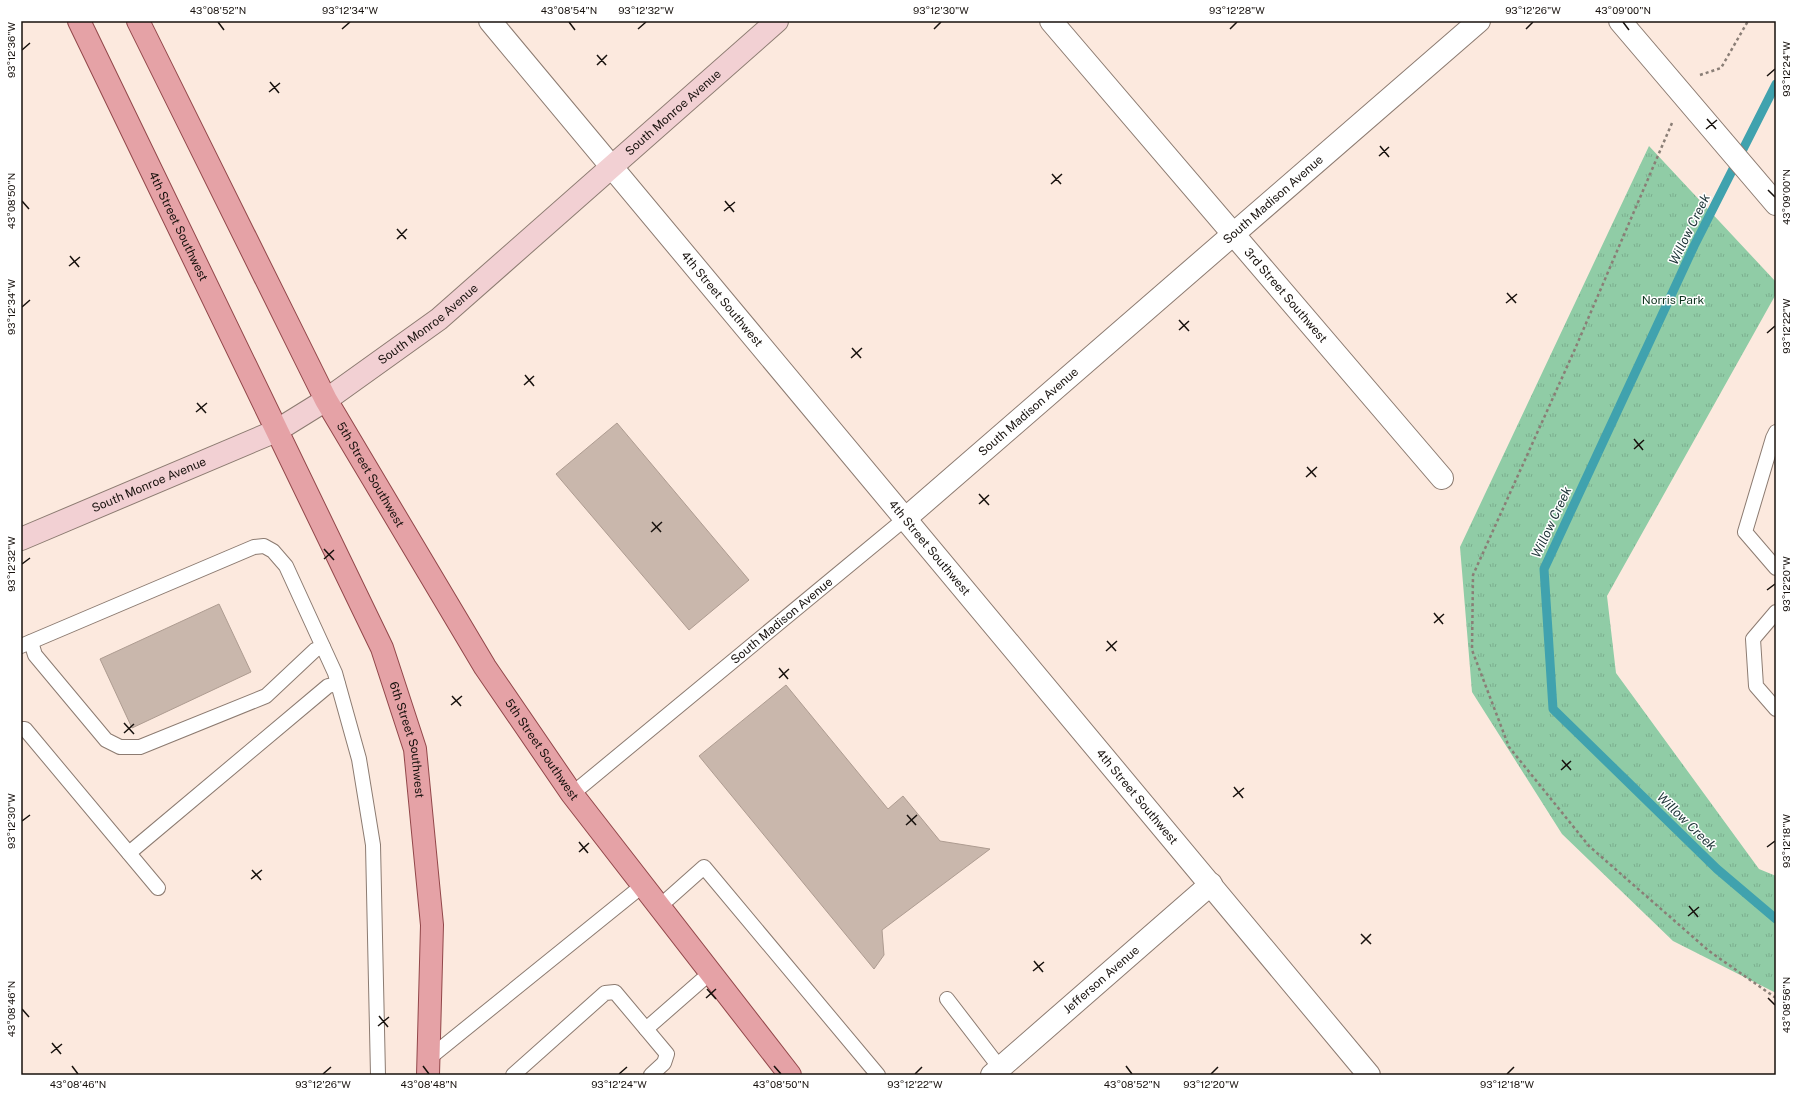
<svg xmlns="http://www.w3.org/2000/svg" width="1797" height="1096" viewBox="0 0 1797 1096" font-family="'Public Sans',sans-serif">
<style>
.grass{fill:url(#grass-tufts)}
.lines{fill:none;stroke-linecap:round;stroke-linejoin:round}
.stream{stroke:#40a2ae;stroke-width:9}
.building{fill:#c9b7ac;stroke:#ae9c91}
.service-casing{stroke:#8c7b71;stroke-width:16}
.minor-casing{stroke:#8c7b71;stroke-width:24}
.secondary-casing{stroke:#8c7b71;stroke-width:24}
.primary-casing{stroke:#92474a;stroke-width:24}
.path{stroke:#8a7e76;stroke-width:2.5;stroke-dasharray:3 3;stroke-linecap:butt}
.service{stroke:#fff;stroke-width:14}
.minor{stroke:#fff;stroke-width:22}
.secondary{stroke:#f2d0d3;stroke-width:22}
.primary{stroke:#e5a2a6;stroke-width:22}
.ticks{fill:none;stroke:#17110d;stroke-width:1.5}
.labels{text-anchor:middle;stroke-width:3;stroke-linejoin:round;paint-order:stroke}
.street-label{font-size:12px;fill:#17110d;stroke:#fff}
.park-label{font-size:12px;fill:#103621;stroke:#fff}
.water-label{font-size:13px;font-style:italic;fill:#22383b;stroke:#fff}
.neatline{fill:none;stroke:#17110d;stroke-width:1.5}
.ticks-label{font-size:10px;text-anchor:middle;fill:#17110d}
</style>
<defs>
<pattern id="grass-tufts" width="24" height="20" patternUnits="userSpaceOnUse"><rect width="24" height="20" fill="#90cca6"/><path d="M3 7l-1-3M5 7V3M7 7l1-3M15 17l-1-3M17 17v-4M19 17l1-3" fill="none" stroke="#7bae8e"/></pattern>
</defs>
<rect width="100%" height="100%" fill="#fce9de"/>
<!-- grass -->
<path class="grass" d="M1649,146l127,136v12l-169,302 9,77 143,196 17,7v117l-103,-52 -111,-107 -90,-142 -12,-145z"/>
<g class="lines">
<!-- stream -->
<path class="stream" d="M1776,84l-82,162 -150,323 9,140 164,160 59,50"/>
</g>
<!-- building -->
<path class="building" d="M617,423l132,157 -60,50 -133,-156z
M219,604l32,68 -119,56 -32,-69z
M786,685l102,124 15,-13 37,45 50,8 -108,81 2,25 -10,14 -175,-213z"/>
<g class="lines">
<defs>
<g id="service">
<path d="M1776,432l-3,6 -28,94 31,36"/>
<path d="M1776,612l-23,27 3,47 20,23"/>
<path d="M31,642l4,13 71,85 14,7h20l126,-51 49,-46 8,-3"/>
<path d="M21,646l233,-99 10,-1 9,5 13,15 49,107 24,86 14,86 5,230"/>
<path d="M21,729h4l133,159"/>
<path id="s1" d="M572,794l334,-276"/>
<path d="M129,853l199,-167 10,-2"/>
<path d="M659,907l45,-40 174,208"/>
<path d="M947,999l53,69"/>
<path d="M646,1029l64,-56"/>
<path d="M428,1059l214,-173"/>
<path d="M513,1075l92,-82 10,-1 52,62 -3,9 -13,12"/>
</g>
<g id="minor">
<path id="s2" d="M490,21l879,1054"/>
<path id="s3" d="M1051,21l391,457"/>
<path d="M1620,21l156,183"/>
<path id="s4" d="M906,518l573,-497"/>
<path id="s5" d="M992,1075l219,-191"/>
</g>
<g id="secondary">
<path id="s6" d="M21,539l255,-108 50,-31 113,-81 338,-298"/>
</g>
<g id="primary">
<path id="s7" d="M79,21l303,627 33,101 17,176 -4,150"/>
<path id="s8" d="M138,21l188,379 159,267 87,127 218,281"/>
</g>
</defs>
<!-- service casing -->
<use href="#service" class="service-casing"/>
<!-- minor casing -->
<use href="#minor" class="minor-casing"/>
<!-- secondary casing -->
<use href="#secondary" class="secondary-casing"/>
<!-- primary casing -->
<use href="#primary" class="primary-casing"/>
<!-- path -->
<path class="path" d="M1700,75l21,-7 27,-47
M1672,123l-97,226 -102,226 -1,75 37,97 80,99 120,105 67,47"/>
<!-- service -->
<use href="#service" class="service"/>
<!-- minor -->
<use href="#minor" class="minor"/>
<!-- secondary -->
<use href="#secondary" class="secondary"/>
<!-- primary -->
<use href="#primary" class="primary"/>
</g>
<!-- ticks -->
<path class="ticks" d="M218,22l6,8M569,22l6,8M1623,22l6,8M342,29l8,-7M638,29l8,-7M934,29l7,-7M1230,29l7,-7M1526,29l7,-7M22,50l8,-7M597,55l9,10M597,65l10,-10M1767,76l8,-7M270,82l9,11M269,92l11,-9M1707,119l9,10M1706,129l11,-9M1380,146l9,11M1379,156l10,-9M1052,174l9,10M1051,184l11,-10M1768,190l7,7M22,201l7,8M725,201l9,11M724,211l11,-9M397,229l9,10M397,239l10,-10M70,256l9,11M69,266l11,-9M1507,293l9,10M1506,303l11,-9M22,307l8,-7M1179,320l10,11M1179,330l10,-9M1767,333l8,-7M852,348l9,10M851,358l11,-10M525,375l9,11M524,385l10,-9M197,403l9,10M196,412l11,-9M1634,439l9,11M1634,449l10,-9M1307,467l9,10M1306,477l11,-10M979,494l10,11M979,504l10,-9M652,522l9,10M651,532l11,-10M324,549l10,11M324,559l10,-9M22,564l8,-6M1767,590l8,-6M1434,613l9,11M1434,623l10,-9M1107,641l9,10M1106,651l11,-10M779,668l9,11M779,678l10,-9M452,696l9,10M451,705l11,-9M124,723l10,11M124,733l10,-9M1562,760l9,10M1561,770l10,-9M1234,787l9,11M1233,797l11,-9M907,815l9,10M22,821l8,-6M906,825l11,-10M579,842l9,11M1767,847l8,-6M579,852l10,-9M252,870l9,10M251,879l11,-9M1689,906l9,11M1688,916l11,-9M1361,934l10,10M1361,944l10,-10M1034,961l9,11M1033,971l11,-9M707,989l9,10M706,998l10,-9M1768,998l7,7M22,1009l7,8M379,1016l9,11M378,1026l11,-9M52,1043l9,11M51,1053l11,-9M72,1066l6,8M423,1066l6,8M774,1066l7,8M1126,1066l6,8M323,1074l8,-7M619,1074l8,-7M915,1074l7,-7M1211,1074l7,-7M1507,1074l7,-7"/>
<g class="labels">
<!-- street labels -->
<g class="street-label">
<text dy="4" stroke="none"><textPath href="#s6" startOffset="787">South Monroe Avenue</textPath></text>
<text dy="4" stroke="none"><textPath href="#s4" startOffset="486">South Madison Avenue</textPath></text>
<text dy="4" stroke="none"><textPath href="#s7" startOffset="228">4th Street Southwest</textPath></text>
<text dy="4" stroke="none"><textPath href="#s3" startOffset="361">3rd Street Southwest</textPath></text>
<text dy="4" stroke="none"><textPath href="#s2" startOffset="362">4th Street Southwest</textPath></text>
<text dy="4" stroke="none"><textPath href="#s6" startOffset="463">South Monroe Avenue</textPath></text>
<text dy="4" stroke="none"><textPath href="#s4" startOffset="162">South Madison Avenue</textPath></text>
<text dy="4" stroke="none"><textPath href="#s8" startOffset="510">5th Street Southwest</textPath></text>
<text dy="4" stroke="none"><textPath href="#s6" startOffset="139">South Monroe Avenue</textPath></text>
<text dy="4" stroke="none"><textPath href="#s2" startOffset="686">4th Street Southwest</textPath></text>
<text dy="4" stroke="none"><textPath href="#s1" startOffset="272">South Madison Avenue</textPath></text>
<text dy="4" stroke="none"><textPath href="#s7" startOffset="792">6th Street Southwest</textPath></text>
<text dy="4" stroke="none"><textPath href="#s8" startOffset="834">5th Street Southwest</textPath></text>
<text dy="4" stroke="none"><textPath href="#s2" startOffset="1010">4th Street Southwest</textPath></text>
<text dy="4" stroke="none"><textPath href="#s5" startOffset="145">Jefferson Avenue</textPath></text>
</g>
<!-- park labels -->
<g class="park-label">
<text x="1673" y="304">Norris Park</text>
</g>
<!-- water labels -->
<g class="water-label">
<text transform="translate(1689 229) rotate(-64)" y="5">Willow Creek</text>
<text transform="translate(1551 522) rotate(-65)" y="5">Willow Creek</text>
<text transform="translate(1687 821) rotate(44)" y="5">Willow Creek</text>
</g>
</g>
<!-- border -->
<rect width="1797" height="1096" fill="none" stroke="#ffffff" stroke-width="44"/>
<rect x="22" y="22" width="1753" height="1052" class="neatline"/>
<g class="ticks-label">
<text x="218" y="14">43°08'52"N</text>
<text x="350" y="14">93°12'34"W</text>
<text x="569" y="14">43°08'54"N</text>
<text x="646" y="14">93°12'32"W</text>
<text x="941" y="14">93°12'30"W</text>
<text x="1237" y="14">93°12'28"W</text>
<text x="1533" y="14">93°12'26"W</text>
<text x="1623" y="14">43°09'00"N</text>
<text transform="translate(11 50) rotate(-90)" y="4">93°12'36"W</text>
<text transform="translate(1786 69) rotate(-90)" y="4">93°12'24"W</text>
<text transform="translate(1786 197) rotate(-90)" y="4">43°09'00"N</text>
<text transform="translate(11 201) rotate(-90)" y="4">43°08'50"N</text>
<text transform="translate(11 307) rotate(-90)" y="4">93°12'34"W</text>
<text transform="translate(1786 326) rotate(-90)" y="4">93°12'22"W</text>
<text transform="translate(11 564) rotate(-90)" y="4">93°12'32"W</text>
<text transform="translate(1786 584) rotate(-90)" y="4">93°12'20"W</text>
<text transform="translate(11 821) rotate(-90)" y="4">93°12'30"W</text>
<text transform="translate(1786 841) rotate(-90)" y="4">93°12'18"W</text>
<text transform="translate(1786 1005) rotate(-90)" y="4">43°08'56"N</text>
<text transform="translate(11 1009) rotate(-90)" y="4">43°08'46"N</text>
<text x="78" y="1088">43°08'46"N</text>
<text x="323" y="1088">93°12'26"W</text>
<text x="429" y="1088">43°08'48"N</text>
<text x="619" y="1088">93°12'24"W</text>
<text x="781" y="1088">43°08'50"N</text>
<text x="915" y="1088">93°12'22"W</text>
<text x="1132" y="1088">43°08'52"N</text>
<text x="1211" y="1088">93°12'20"W</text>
<text x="1507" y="1088">93°12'18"W</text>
</g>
</svg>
